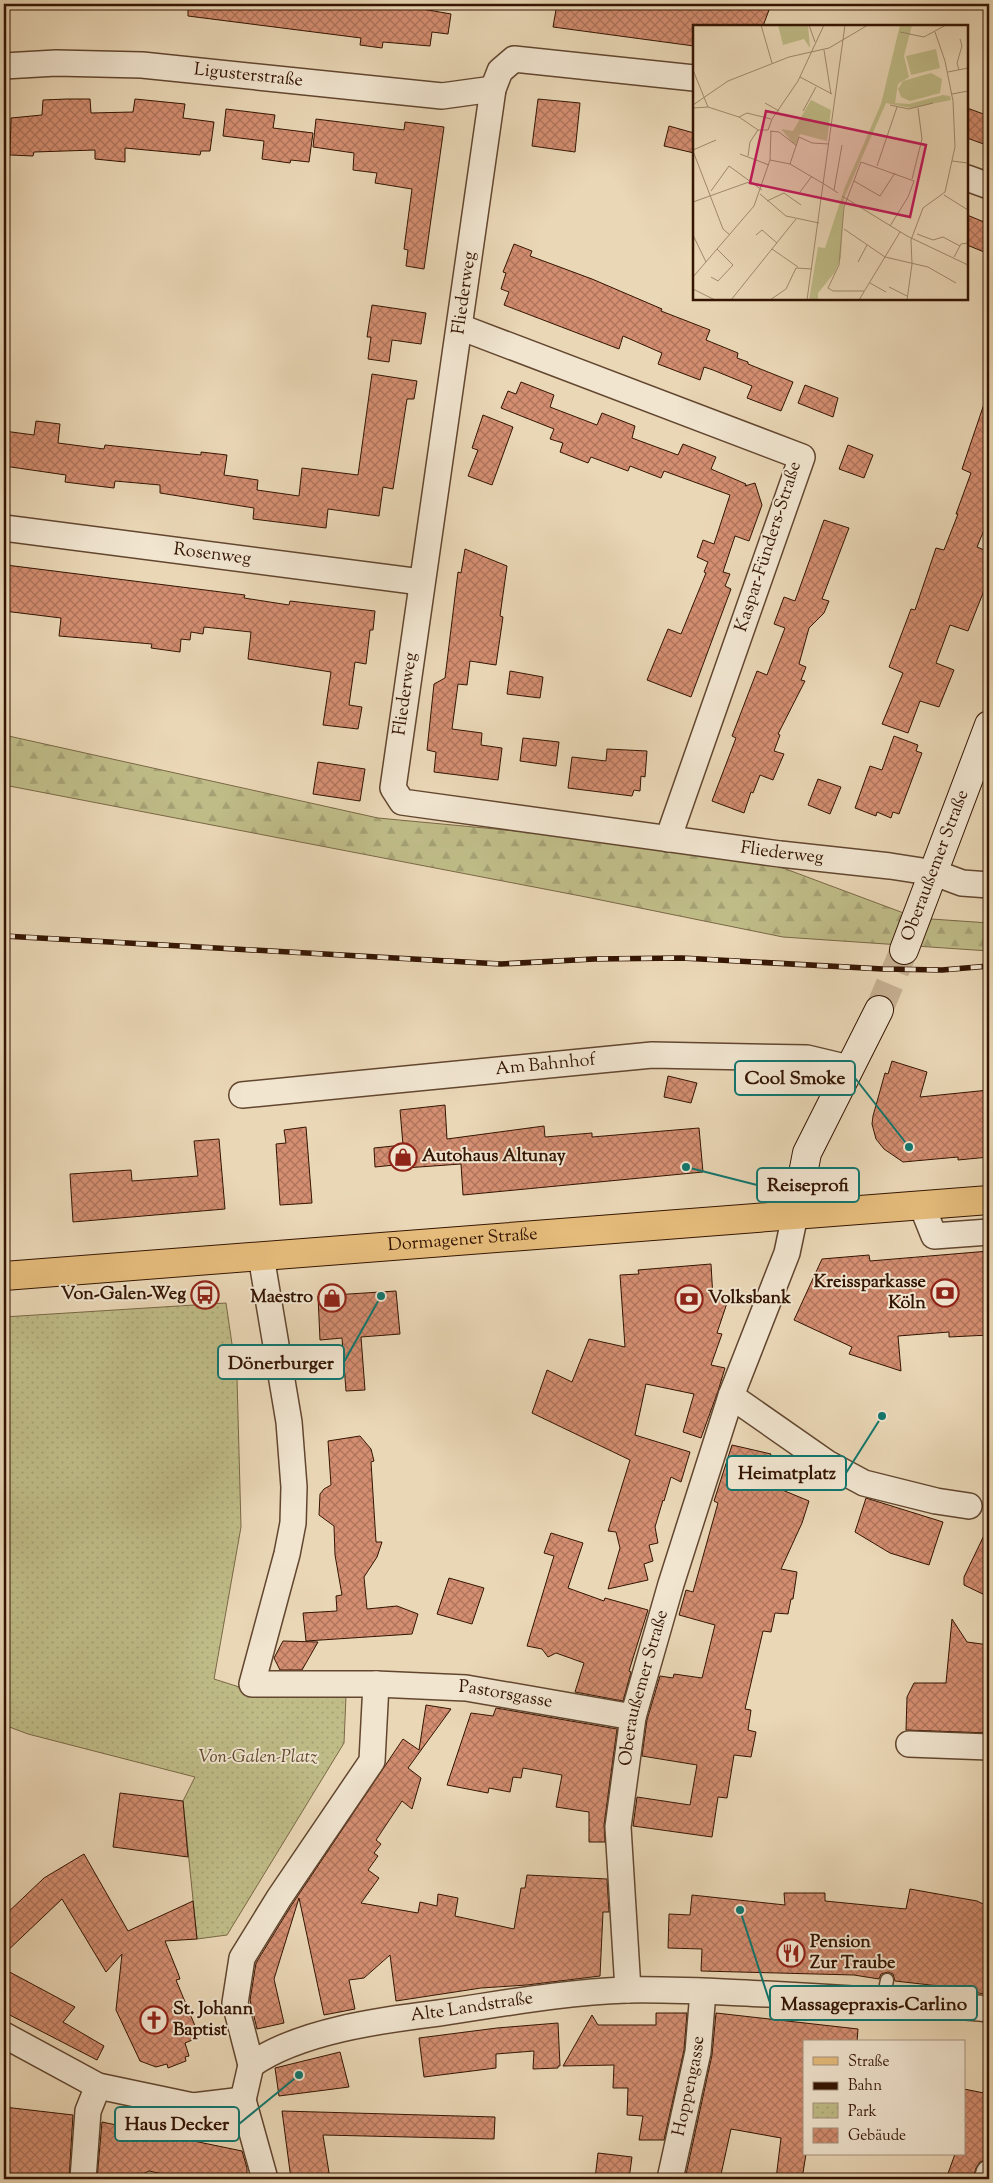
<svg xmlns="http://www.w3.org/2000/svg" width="993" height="2183" viewBox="0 0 993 2183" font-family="'Sorts Mill Goudy',serif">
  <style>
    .forest { fill: url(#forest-firs); stroke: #7a6845 }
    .park { fill: url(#park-dots); stroke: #7a6845 }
    .building { fill: url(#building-cross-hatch); stroke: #341502 }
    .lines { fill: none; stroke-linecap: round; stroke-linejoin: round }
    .secondary-tunnel { stroke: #c6b092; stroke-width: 28; stroke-dasharray: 28 14; stroke-linecap: butt }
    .lane-casing { stroke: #62462f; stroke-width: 15 }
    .street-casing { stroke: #62462f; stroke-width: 28 }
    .secondary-casing { stroke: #341502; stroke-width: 30 }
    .primary-casing { stroke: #341502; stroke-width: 30 }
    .lane { stroke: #f1e5d0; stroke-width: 12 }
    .street { stroke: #f1e5d0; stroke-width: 25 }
    .secondary { stroke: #f1e5d0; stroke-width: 28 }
    .primary { stroke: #e5bc7b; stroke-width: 28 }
    .rail-casing { stroke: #341502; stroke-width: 5.5 }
    .rail { stroke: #f1e5d0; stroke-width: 4; stroke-dasharray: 11; stroke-linecap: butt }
    .labels { text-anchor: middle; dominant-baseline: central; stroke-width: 4; stroke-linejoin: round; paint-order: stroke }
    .street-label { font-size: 18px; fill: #341502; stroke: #f1e5d0 }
    .poi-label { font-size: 18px; font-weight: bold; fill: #341502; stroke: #f1e5d0; text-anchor: start }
    .park-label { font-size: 18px; font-style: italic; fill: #5e472a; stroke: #f1e5d0 }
    .inset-road { fill: none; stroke: #a1896e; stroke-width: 1 }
    .view { fill: #c2185b; fill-opacity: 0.15; stroke: #c2185b; stroke-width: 2.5 }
    .inset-edge { fill: none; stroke: #341502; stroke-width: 2.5 }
    .leader { fill: none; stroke: #0f766e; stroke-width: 2 }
    .callout-dot { fill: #0f766e; stroke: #f1e5d0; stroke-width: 2 }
    .callout { fill: #f1e5d0; stroke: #0f766e; stroke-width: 2 }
    .callout-label { font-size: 19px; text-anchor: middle; font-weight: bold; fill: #341502 }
  </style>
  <defs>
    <pattern id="forest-firs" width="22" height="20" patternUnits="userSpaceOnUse" patternTransform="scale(1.25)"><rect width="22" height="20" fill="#bfbc88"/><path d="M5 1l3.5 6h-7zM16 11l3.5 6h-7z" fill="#a5a174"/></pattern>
    <pattern id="park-dots" width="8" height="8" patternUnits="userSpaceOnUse" patternTransform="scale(1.25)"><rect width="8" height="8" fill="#bfbc88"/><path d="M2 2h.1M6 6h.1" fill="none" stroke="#a5a174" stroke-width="1.8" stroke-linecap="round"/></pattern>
    <pattern id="building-cross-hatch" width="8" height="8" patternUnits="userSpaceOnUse" patternTransform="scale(1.25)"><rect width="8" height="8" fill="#d48e71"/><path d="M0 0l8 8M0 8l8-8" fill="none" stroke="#ad735b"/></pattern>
  </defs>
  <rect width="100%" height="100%" fill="#ead7b6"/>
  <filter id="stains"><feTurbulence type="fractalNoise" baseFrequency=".004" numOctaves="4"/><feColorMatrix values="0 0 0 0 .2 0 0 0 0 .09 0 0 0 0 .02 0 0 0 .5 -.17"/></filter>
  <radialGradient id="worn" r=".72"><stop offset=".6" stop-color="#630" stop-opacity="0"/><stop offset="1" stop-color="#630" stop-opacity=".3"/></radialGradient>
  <path class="forest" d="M4,735L378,818L655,844L775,865L917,918L989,923V951L783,937L586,897L4,785Z"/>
  <path class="park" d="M226,1303L237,1378L241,1527L214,1679L255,1692L346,1696L344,1743L227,1935L197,1939L183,1801L195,1777L28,1734L4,1725V1317Z"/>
  <path class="building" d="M188,4H411V7L451,14L448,34L432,32L430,46L383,42L382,48L360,45L361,38L188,16Z
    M557,4H744L769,10L763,26H694V46L553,27Z
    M67,99H90L91,113L133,112L135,99L185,104L183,118L214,122L210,151H201L200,155L125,148V162L95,159V150L34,152L33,156L10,155L11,118L42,115L43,100Z
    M538,99L580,103L575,152L532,146Z
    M967,108L989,116V146L967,138Z
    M226,109L275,115L273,128L313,133L309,162L291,160L290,163L262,159L264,141L223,136Z
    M316,119L404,130L405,122L444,127L424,269L406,266L408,250L404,249L412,189L375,183L377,173L353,170L354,153L313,147Z
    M669,126L694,133V153L664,146Z
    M967,215L989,224V254L967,245Z
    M514,244L532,251L530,256L592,279L662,309L661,311L710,330L706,340L738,353L737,358L748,362V364L793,382L781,411L747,398L752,386L713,370L704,367L700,380L658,364L662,353L623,336L619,349L504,305L509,292L501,289L506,273L503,272Z
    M372,305L426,313L421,344L392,340L389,362L368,359L371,337H367Z
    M372,374L417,381L414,399H407L393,489L383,487L379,516L328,509L326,528L253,519L254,508L160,493V485L115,481L114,488L89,485L65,482L66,475L4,466V431L34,435L36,421L60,424L58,443L104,449L105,445L201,455V452L227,455L224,475L258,480L257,490L299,496L302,468L358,475Z
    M521,382L554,395L550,407L597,425L602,413L635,426L632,438L678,455L683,444L716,457L711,469L746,484L745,486L755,483L762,505L749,541L735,536L723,572L730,574L725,586L731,589L691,697L647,680L668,629L681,634L706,573L704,572L708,562L697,557L703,540L714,544L730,495L664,471L661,478L630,466L628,471L591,457L588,463L560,452L563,443L550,439L554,429L501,408L508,391L516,394Z
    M805,385L838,398L833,417L798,403Z
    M984,404H989V518L977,547L989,552V578L968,631L950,625L936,663L954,670L939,707L920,701L908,733L882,724L903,673L889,667L911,609L915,610L936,548L944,550L958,514H956L971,473L962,469Z
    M483,415L513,427L492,485L468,476L478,450L472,448Z
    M848,445L873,455L864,478L839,469Z
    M824,520L849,528L822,599L829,601L824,613L809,628L799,664L806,667L801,680L805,681L778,734L780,735L774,751L784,754L778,768L773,780L760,775L753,793L751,792L744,813L712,801L736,738L732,736L757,671L767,675L785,628L774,624L784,597L795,601Z
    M465,549L507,566L500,616L503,617L496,665L470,661L467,685L458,684L452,729L482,733L481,745L502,748L498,780L434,772L436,752L427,750L434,684L445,678L458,572L461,573Z
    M6,565L245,595L244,598L289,605L290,601L375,611L373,630H370L366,664L355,662L349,705L362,707L358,729L323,725L331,672L248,659L251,632L204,627L203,634L191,632L190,640L181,639L180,652L151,648L152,644L59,636L61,618L4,611V572Z
    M510,671L543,677L540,698L507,694Z
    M894,736L918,745L916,751L922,753L899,814L893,812L891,818L877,812L876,816L855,808L870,766L882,770Z
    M523,738L559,742L556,766L520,761Z
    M607,749L647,751L645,777L641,776L640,791L634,790L632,796L568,788L572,757L606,761Z
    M318,762L365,769L360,801L313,794Z
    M818,779L841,787L830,814L808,805Z
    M892,1061L927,1072L920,1097L989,1090V1157L958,1160V1157L903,1162L884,1149L876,1139L872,1124L873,1116L885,1073L888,1074Z
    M668,1076L697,1083L691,1103L664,1097Z
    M445,1105L447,1139L544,1126L545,1137L592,1133V1137L699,1128L703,1172L463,1195L461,1164L405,1168L404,1164L375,1167L374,1148L403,1145L400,1110Z
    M306,1127L312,1203L280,1205L276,1144L286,1143L284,1130Z
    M219,1139L225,1209L73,1222L70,1174L131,1170L132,1181L198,1176L194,1141Z
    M989,1251V1335L949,1337V1332L898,1336L901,1371L849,1354L852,1347L794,1320L822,1259L869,1255L870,1261Z
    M711,1264L713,1298L727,1303L717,1333L722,1334L711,1365L725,1368L718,1391L701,1438L683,1432L694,1394L646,1384L635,1435L690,1452L681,1482L671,1477L664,1501L663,1500L655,1527L658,1543L649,1545L653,1561L644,1564L648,1580L608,1589L620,1548L616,1532L608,1531L630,1460L532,1413L547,1370L572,1382L589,1339L625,1347L620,1275L639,1274L638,1270Z
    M396,1291L400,1334L361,1337L365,1390L346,1391L342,1338L320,1340L318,1296Z
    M360,1436L371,1449L374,1461L371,1462L376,1542H382L377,1557L364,1577L367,1609L397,1606L418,1614L412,1634L306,1641L303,1613L337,1611L336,1596L342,1595L335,1555L334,1526L319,1515L320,1494L324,1489L331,1485L328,1441Z
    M732,1445L771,1454L763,1482L809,1501L802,1523L781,1569L797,1572L793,1599H791L788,1614L775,1613L771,1632L763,1631L745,1709L751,1710L748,1730L756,1732L751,1757L734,1755L727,1798L718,1797L712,1837L633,1826L637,1797L690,1805L697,1765L642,1756L647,1720L660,1676L673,1678L674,1674L702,1678L715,1625L679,1615L686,1590L693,1592L718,1503L714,1501Z
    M866,1498L943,1522L929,1565L890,1553L855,1532Z
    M989,1525V1597L964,1585V1577Z
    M551,1533L583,1543L568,1588L604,1601L605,1598L648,1610L629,1671L631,1672L623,1701L575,1692L584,1663L556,1653L548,1657L542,1649L527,1646L554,1556L544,1553Z
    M449,1578L484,1588L472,1624L437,1614Z
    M952,1619L967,1642L989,1645V1733L906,1730L907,1697L914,1683H946Z
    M283,1641L318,1642L302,1670H280L274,1658Z
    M426,1705L451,1709L408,1768L421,1778L412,1809L402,1801L376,1840L381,1844L374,1853L378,1856L368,1870L379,1878L361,1903L418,1913L420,1902L437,1906L438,1894L458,1898L455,1916L514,1929L521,1888H525L527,1875L607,1879L609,1912H603L600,1976L527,1985L481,1988L396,2001L390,1955L364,1978L349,1980L355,2009L324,2015L299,1898L274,1979L284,2023L257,2029L250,2000L256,1963L291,1906L403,1739L419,1750Z
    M496,1708L617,1729L604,1825L605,1842H589V1812L556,1807L562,1775L523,1768L521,1778L513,1777L510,1792L489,1788L488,1793L447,1785L471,1713L493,1716Z
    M120,1793L183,1801L188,1857L113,1847Z
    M84,1854L128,1931L193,1901L197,1939L165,1941L178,1973L180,1979L176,1980L198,2033L196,2035L197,2038L185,2043L189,2056L185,2057L186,2061L168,2068L167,2064L156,2067L140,2061L116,2010L122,1954L106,1972L62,1899L4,1954V1916L44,1878Z
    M910,1889L977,1901L989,1907V1995L948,1987L895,1981L893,1974L888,1972L881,1974L879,1979L854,1975L701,1971L702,1949L668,1948L669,1914L690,1915L692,1895L785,1905L784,1893H825V1901L906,1909Z
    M4,1969L75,2007L63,2022L104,2046L97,2060L4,2012Z
    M656,2013H687L684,2050L664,2140H639L643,2116L627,2115L628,2088H613L614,2065L563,2066L592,2015L598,2025H656Z
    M716,2013L858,2029L857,2042H804V2154H806L802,2179H776L781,2138L731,2129L720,2179H685L712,2055Z
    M558,2023L560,2066H558V2068L533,2069L534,2051L496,2054V2068L424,2077L419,2038L497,2028Z
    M340,2052L349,2087L279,2096L275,2068Z
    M964,2089L989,2094L984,2120L989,2121V2155L988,2159L980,2162L976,2168L973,2179H946L955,2154H964Z
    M4,2107L73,2115L69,2179H4Z
    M282,2111L495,2117L494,2139L323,2135L330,2179H291Z
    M102,2122L242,2151L247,2168V2179H202L187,2176L186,2179L149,2171L132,2179H97Z
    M598,2153L632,2157L629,2179H595Z"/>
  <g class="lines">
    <path class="secondary-tunnel" d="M879,1010L904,950"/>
    <g class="lane-casing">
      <path id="lane" d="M883,2000L887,1980"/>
    </g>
    <g class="street-casing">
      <g id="street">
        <path id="s1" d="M4,66L56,63L142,65L442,96L493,89"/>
        <path id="s2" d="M694,78L514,59L500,71L493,89L393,788L402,802L780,854L890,866L935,873L962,883L989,885"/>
        <path d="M967,178L989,186"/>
        <path d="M460,327L802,457L668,839"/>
        <path id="s3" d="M4,528L421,582"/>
        <path id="s4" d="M242,1095L652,1055L807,1058L849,1068"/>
        <path d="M922,1206L934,1236L989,1232"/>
        <path id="s5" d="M261,1256L289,1422L294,1487L293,1523L287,1554L252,1684H376L466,1688L633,1717"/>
        <path d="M731,1396L827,1463L864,1483L936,1501L969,1506"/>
        <path d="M909,1744L989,1747"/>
        <path id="s6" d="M628,1990L618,1827L633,1717L671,1584L731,1396L787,1253L795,1215"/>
        <path d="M4,2035L98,2086L193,2106L243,2100"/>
        <path d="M251,2065L235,2003L242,1958L279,1898L372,1761L376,1684"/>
        <path id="s7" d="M243,2100L251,2065C299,2031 382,2020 439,2013C501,2004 564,1992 627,1990C673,1989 720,1992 767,1994C841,1998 915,2002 989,2009"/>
        <path d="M243,2100L265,2179"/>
        <path d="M83,2179L88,2111L98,2086"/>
        <path id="s8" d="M670,2179L698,2052L703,1992"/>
        <path d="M987,2179L989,2173"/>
      </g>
    </g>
    <g class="secondary-casing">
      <g id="secondary">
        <path id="s9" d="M904,950L989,725"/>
        <path d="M795,1215L807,1153L879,1010"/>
      </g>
    </g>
    <g class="primary-casing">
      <g id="primary">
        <path id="s10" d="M4,1276L989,1200"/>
      </g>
    </g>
    <use href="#lane" class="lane"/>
    <use href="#street" class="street"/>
    <use href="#secondary" class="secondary"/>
    <use href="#primary" class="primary"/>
    <g class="rail-casing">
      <path id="rail" d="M4,936L501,964L594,959L682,958L883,969L942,970L989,966"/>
    </g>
    <use href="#rail" class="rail"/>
  </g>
  <defs>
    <g id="shop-ring" transform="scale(1.4375)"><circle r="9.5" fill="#f1e5d0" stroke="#8f2418" stroke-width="1.5"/><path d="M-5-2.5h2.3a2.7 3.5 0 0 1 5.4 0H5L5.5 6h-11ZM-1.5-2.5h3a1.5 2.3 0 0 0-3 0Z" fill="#8f2418"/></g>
    <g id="bank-ring" transform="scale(1.4375)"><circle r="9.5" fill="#f1e5d0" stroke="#8f2418" stroke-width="1.5"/><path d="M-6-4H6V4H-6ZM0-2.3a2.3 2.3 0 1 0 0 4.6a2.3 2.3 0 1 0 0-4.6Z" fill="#8f2418"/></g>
    <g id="bus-ring" transform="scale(1.4375)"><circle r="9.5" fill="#f1e5d0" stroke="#8f2418" stroke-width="1.5"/><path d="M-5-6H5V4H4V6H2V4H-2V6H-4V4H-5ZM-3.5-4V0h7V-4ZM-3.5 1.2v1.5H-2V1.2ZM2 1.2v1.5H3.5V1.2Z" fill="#8f2418"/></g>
    <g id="restaurant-ring" transform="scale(1.4375)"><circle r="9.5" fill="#f1e5d0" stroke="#8f2418" stroke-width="1.5"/><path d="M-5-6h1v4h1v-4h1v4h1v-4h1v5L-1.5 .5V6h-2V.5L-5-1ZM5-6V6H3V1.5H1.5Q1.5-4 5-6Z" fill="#8f2418"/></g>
    <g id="church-ring" transform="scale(1.4375)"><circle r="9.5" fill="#f1e5d0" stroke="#8f2418" stroke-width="1.5"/><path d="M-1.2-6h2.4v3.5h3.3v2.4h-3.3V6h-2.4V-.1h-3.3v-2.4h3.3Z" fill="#8f2418"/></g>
  </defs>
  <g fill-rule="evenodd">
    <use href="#shop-ring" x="403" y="1157"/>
    <use href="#bank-ring" x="945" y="1293"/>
    <use href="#bus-ring" x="205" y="1295"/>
    <use href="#shop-ring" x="332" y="1298"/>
    <use href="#bank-ring" x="689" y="1299"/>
    <use href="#restaurant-ring" x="791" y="1953"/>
    <use href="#church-ring" x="154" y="2020"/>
  </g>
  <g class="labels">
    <g class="street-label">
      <text stroke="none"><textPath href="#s1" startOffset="245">Ligusterstraße</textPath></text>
      <text transform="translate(465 293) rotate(-82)">Fliederweg</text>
      <text transform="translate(769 547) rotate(-72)">Kaspar-Fünders-Straße</text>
      <text stroke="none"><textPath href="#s3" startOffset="210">Rosenweg</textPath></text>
      <text transform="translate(406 694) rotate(-82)">Fliederweg</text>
      <text stroke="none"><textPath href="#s2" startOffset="1325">Fliederweg</textPath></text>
      <text stroke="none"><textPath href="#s9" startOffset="90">Oberaußemer Straße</textPath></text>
      <text stroke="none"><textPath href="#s4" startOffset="305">Am Bahnhof</textPath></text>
      <text stroke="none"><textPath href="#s10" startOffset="460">Dormagener Straße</textPath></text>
      <text stroke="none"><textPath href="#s6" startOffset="305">Oberaußemer Straße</textPath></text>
      <text stroke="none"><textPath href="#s5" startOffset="690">Pastorsgasse</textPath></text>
      <text stroke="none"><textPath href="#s7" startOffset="266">Alte Landstraße</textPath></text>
      <text stroke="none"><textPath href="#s8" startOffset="95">Hoppengasse</textPath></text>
    </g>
    <g class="poi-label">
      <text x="422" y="1157">Autohaus Altunay</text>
      <text x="926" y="1283" text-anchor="end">Kreissparkasse<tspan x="926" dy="21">Köln</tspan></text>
      <text x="186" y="1295" text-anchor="end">Von-Galen-Weg</text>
      <text x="313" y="1298" text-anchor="end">Maestro</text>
      <text x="708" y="1299">Volksbank</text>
      <text x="810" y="1943">Pension<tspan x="810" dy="21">Zur Traube</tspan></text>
      <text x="173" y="2010">St. Johann<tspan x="173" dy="21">Baptist</tspan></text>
    </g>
    <g class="park-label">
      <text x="258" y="1758">Von-Galen-Platz</text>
    </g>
  </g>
  <g transform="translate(693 25)">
    <rect width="275" height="275" fill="#ead7b6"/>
    <path d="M207,0H219L211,31L216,52L205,59L202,78L216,79L250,70L257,71L258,75L218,83L193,78L151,173L148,233L142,247L125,268V275H116L125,222L132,223L152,162L188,79Z" fill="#bfbc88"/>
    <path d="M85,0H115L117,23L111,14L90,20Z" fill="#bfbc88"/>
    <path d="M118,75L138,85L134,116L107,109L103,119L100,118L88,104L100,106Z" fill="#bfbc88"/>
    <path d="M243,24L247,43L218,50L213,31ZM238,48L249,54L247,68L217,76L208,72L205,64L210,56Z" fill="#bfbc88"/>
    <path class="inset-road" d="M68,0L79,38M116,0L122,17M207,7L231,12L253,0M131,25L138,69M0,45L15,82M266,45L264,38L269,21L267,14M255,47L275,43M107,52L139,69M259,69L275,66M72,78L86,86M0,80L35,56L96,32L136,23L175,0M197,80L216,84L240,78M0,83L15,82L46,92L65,105H75M110,86L123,62M46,92L54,88L78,94M75,105L79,94L105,56L131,0M77,106L86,107L104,121M0,125L23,115M0,126L30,204L37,210M47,129L76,140M55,131L57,117L65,105M77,135L97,139L131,159M259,136L275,138M97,139L106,112L119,118L136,119M184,141L204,82M219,154L229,114L225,83M161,156L187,171L202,148M131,159L145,168M141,165L149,120M18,166L36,141L69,165M107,167L119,151M67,169L93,191L126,198M251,170L275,185M149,171L214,211L275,240M74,176L91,168L108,180M0,177L56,157M151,204L192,232L235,242L263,258M224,209L240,215L250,212L267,221M0,210L13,237M63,210L69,205L84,218M79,224L105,242M261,232L268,219L275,218M165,237L174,220M0,252L61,181L77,135L78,106M18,252L25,256L40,240L24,224M177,258L193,267M196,262L214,271M0,264L22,275M171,266H140L135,263L146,240L151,182L168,137L221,156L215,172L197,201M38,275L103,194M77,275L93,264L103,243L119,244M114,275L152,0M166,275L207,207M214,275L219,239L218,215L230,183L252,167L262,122L260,76L252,36L242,7"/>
    <path class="view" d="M73,86L233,120L217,192L57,158Z"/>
    <rect width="275" height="275" class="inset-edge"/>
  </g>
  <path class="leader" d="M909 1147L855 1078M686 1167L757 1185M381 1296L344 1362M882 1416L846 1473M740 1910L770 2003M299 2075L239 2124"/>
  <g class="callout-dot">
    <circle cx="909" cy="1147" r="5"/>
    <circle cx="686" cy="1167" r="5"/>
    <circle cx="381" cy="1296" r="5"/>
    <circle cx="882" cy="1416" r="5"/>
    <circle cx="740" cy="1910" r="5"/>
    <circle cx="299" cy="2075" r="5"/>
  </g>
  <g class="callout">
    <rect x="735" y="1061" width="120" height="34" rx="5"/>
    <rect x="757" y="1168" width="102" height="34" rx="5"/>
    <rect x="218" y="1345" width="126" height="34" rx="5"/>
    <rect x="727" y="1456" width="119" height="34" rx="5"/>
    <rect x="770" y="1986" width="207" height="34" rx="5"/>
    <rect x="115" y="2107" width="124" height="34" rx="5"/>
  </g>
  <g class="callout-label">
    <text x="795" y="1084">Cool Smoke</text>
    <text x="808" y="1191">Reiseprofi</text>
    <text x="281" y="1369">Dönerburger</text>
    <text x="787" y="1479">Heimatplatz</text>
    <text x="874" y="2010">Massagepraxis-Carlino</text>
    <text x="177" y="2130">Haus Decker</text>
  </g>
  <rect width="993" height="2183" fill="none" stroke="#ead7b6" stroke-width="20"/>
  <rect x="5" y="5" width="983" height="2173" fill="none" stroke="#341502" stroke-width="2.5"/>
  <rect x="10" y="10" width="973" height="2163" fill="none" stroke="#341502"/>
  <rect x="803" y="2040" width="162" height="115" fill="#f1e5d0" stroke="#a5927e"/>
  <rect x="813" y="2057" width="25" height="8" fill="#e5bc7b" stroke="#a5927e"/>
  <text x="848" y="2066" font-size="15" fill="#341502">Straße</text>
  <rect x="813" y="2082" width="25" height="8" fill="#341502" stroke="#a5927e"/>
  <text x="848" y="2090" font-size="15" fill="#341502">Bahn</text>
  <rect x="813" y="2103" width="25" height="15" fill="url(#park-dots)" stroke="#a5927e"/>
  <text x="848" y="2116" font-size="15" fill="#341502">Park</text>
  <rect x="813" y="2128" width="25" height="15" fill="url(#building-cross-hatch)" stroke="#a5927e"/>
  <text x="848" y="2140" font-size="15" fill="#341502">Gebäude</text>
  <rect width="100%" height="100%" filter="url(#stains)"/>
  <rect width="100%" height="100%" fill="url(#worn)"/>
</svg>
